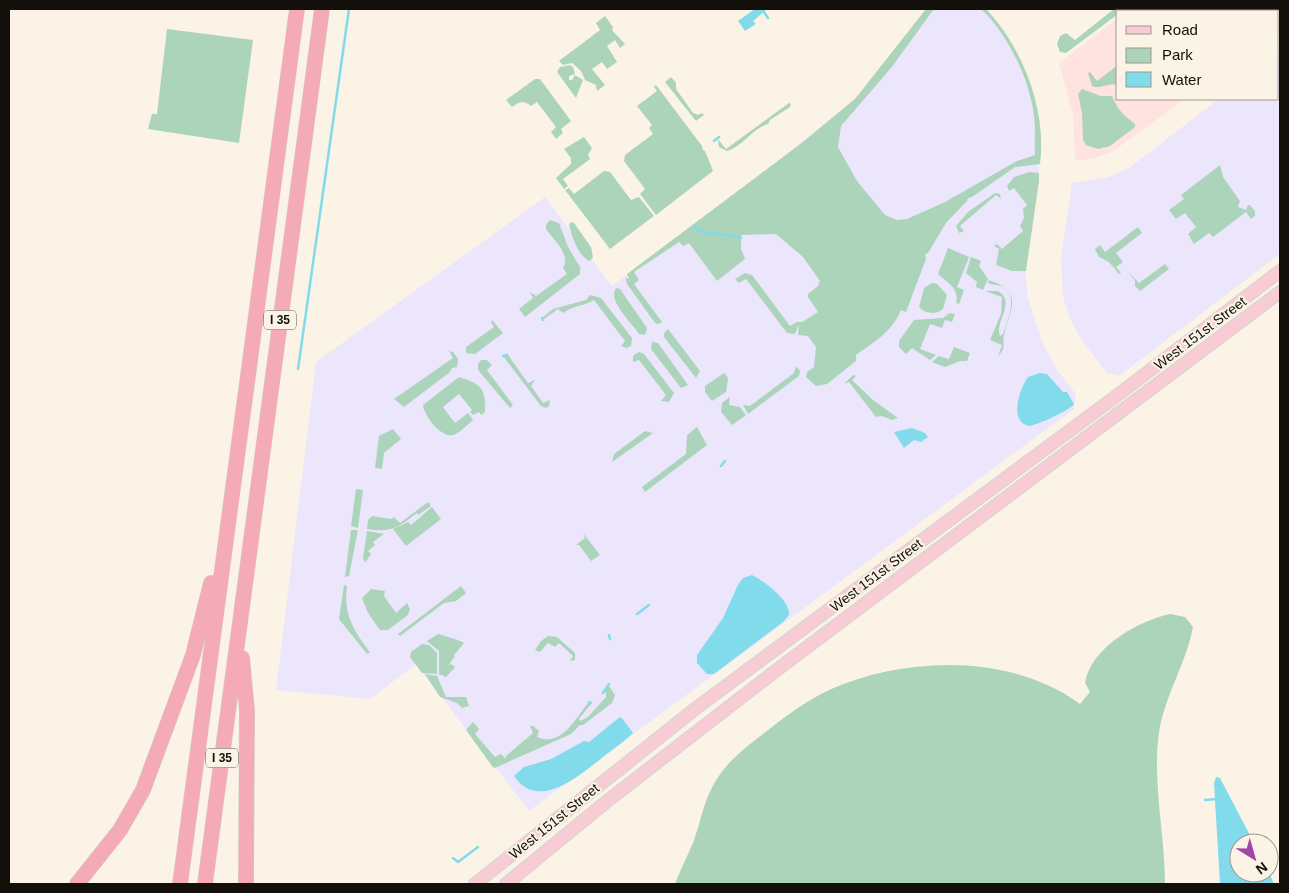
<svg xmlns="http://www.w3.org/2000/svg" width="1289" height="893" viewBox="0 0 1289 893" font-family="Arial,sans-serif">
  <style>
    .education { fill: #fee3e1 }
    .medical { fill: #ece6fc }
    .green { fill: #abd4bb }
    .water { fill: #82dbeb }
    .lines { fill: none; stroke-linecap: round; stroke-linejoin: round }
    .stream { stroke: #82dbeb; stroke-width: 2.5 }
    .major-casing { stroke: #d5d4d3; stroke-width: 14 }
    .highway-casing { stroke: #d5d4d3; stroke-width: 16 }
    .major { stroke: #f8ccd4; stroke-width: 12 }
    .highway { stroke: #f4aab7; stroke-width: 15 }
    .labels { text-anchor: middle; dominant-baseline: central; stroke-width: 4; stroke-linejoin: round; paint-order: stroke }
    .shield { fill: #fbf3e6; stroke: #59544d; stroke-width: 1 }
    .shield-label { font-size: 12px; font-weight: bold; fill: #13100c }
    .street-label { font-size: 14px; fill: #13100c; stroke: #fbf3e6 }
  </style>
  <rect width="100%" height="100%" fill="#fbf3e6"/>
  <path class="education" d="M1129,9H1280V27L1278,29V11H1126Z
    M1118,18V99H1185L1112,152L1091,159L1077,160L1075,157L1073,115L1059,63Z"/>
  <path class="medical" d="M927,9H985L1017,55L1034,101L1040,158L1025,269L1028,297L1042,342L1057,370L1076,394L1074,409L529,811L416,664L370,699L276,690L316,362L545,197L612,286L766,171L857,97Z
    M1280,53V254L1119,376L1107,373L1082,341L1070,319L1063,297L1061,257L1072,183L1109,177L1129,168L1219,99H1278V55Z"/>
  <path class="green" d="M926,9H934L891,68L841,126L838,147L857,181L885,215L897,220L907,219L945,202L1017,161L1035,155C1034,142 1036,129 1034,116C1030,80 1008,34 981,9H986C1023,48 1047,110 1040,164L1015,167L972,197L968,198L967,201L946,223L928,253L925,254L926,259L906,312L901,310C892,332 874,342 856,355V361L827,384L816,386L806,377L807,372L814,367L816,347L808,336L798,335L799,324L795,334L787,333L746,279L739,283L735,279L745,273L752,275L790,326L797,322H802L818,312L808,297V294L818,286L820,281L803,257L776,234L741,235V249L745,259L717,281L689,243L683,246L679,242L634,272L639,280L634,284L662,322L658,324L655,323L627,284L625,276L627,279L629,278L627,274L803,142L855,99Z
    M1114,9H1125L1118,11V14L1066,53L1060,52L1057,44L1060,36L1066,33L1075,40Z
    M605,16L613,27L612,30L625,44L620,48L615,40L607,46L617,62L607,69L602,62L592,69L605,85L597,91L596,85L585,80L581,71L572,63L563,65L559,61L600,30L596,23Z
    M167,29L253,40L239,143L148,129L152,114H157Z
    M570,65L573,67L575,74L569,76V80H572L575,75L583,80L576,98L557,72L560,67Z
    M1118,65V85C1108,82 1100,90 1092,86L1088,73L1090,72L1097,81Z
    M671,77L676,83V89L693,113L698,115L702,113L704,115L696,121L665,82Z
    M535,79H540L571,121L561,129L563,133L556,139L551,132L556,127L537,102L531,106C523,100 519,102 512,107L506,100Z
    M656,85L702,146L703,150L705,151L713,171L656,215L640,194L645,189L624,161L625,155L653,134L649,128L652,125L637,106L657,91L654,87Z
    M1082,89L1101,96H1112C1118,110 1123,115 1135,124V127L1110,146L1098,149L1086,145L1083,140L1082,113L1078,94Z
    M789,103L791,104L790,107L770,120L768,124C753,128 743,146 727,151L719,147L718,139L726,149Z
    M584,137L592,148L588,155L590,159L563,179L568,186L564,189L556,178L571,164V158L564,149Z
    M1220,165L1223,177L1240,201L1238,207L1246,210L1248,205H1250L1255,211V216L1251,219L1246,212L1213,237L1209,233L1194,244L1188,234L1196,227L1185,213L1176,219L1169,210L1184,199L1181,195Z
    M604,171L610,172L631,200L639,197L654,216L610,249L565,190L569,188L574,194Z
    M1029,172L1039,173V181L1026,271H1012L996,265L999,249L994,246L997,244L1002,249L1023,231L1020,226L1024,218L1023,209L1027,205L1014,188L1009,191L1007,186L1014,177Z
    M995,193L1000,194L1001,199L996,195L960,226L964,231L959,233L956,226L968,212Z
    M550,220L559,223L568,247L580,267V274L525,317L519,309L533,298L530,292L536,296L567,274L563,268C571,255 554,240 546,229V225Z
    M571,222L574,223L591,247L593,257L590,261C578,257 572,236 569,225Z
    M1138,227L1142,233L1116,253L1123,262L1116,267L1121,273L1119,274L1109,262L1099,257L1095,249L1100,245L1105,252Z
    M948,248L969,257L957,287L964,290L959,304L956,303C960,289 947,282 938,274Z
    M971,257L981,261L979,266L988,279L983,290L976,287L977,282L966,273Z
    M1165,264L1169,269L1140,291L1135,286V281L1127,271L1139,283Z
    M989,280C1025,293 1010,308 1004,335C1002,344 1007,348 998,356L1002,345L990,340L1001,314L1002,297L985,291H998C1017,303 994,321 1000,336L1003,334C1007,323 1016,300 1008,291C1003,284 995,286 988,283Z
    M932,283L937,284L947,295L943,309C936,315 925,314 919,307L924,288Z
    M616,288L620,289L647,328L645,335L639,334C632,323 607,301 616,288Z
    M590,295L601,298L632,338L631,346L626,348L621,346L625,341L594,300C585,306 574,305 563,313L558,309L544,319L543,317L553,309L586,300Z
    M950,313L955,314L952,322L945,320L942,328L930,324L920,349L936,355L930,360L912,348L906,354L899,347V341L914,320L943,318Z
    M492,320L503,333L475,354L466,353V347L494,327L491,322Z
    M668,329L700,371L696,378L664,337V333Z
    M652,342L658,343L688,385L681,388L651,349Z
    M954,347L970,353L967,361H960L945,367L932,362L939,356L949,359Z
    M449,351L453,352L458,359L457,367L452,368L450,372L404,407L394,399L453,358Z
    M639,352L644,354L674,393L669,402L661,401L666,395L639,360L633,362V356Z
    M508,355L528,383L535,380L531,386L543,403L550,400L549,406L546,408L541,406L503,356Z
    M481,360H487L492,365L487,370L513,405L510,408L478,370V364Z
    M796,366L800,371L799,376L748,414L743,405L750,406L794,373Z
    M724,373L728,378L726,392L712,401L705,392V386Z
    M853,375L856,376L852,380L873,400L898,418L892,420L882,416L876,417L849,382L844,384Z
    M459,377C481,384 486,388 485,412L481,415L479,412L473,415L470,412L472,410L459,394L443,407L455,423L468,413L473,420C468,424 460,433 453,435C441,438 424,416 423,405Z
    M730,397L729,405L740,407L746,415L732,425L721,412L722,403Z
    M697,427L707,445L645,492L642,487L686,454L687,435Z
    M393,429L401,439L384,453L382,469L375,468L379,436Z
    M645,431L653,433L612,462L614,454Z
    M356,489L363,490L358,528L351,526Z
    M428,502L431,506L418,515L417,513C398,528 390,533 367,529L368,520L372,516L391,519L394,517L400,523Z
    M432,507L441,519L406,546L393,529L408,522L411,525Z
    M351,530H358L349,576L345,577Z
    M367,531L384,534L373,542L375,545L368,551L371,554L365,563L363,558Z
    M583,533L600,555L591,561L579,545H576L585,538Z
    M344,585L347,586C343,614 354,631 370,652L367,654L339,619Z
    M461,586L466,593L456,601L444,603L400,636L398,634Z
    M371,589L385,591L384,596L396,613L407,603L410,609L408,615L388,630H380L368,613L362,598Z
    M1170,614L1185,617L1193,627C1186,664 1165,695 1159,732C1152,782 1165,834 1165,884H675C680,870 687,857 693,843C703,816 703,798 721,773C735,754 754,741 772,727C790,713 808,700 829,690C905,656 1011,653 1080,704L1090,692L1085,683C1091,647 1138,621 1170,614Z
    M438,634C442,635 462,641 464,643L455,654H453L455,656L448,666L451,664L455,667L446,677L439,674V651L427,641Z
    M548,636L557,637L575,653V660L570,661L573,656L559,643L555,647L548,643L540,652L535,650L541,641Z
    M422,644L429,645L437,653V674L422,673L410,657L411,652Z
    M425,674L437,676L446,697H466L469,706L462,708L457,703L440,697Z
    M609,686L615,695L612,703L583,725H580L571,734L497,767L494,768L492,766L466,730L473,722L479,729L475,734L495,757L501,754L506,759V756L533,733L530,726H533L539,731L537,737C562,748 576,717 589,702L591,704L579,719L580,721L588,717L606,697V688Z"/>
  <path class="water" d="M755,9H765V11L753,21L756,24L745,31L738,21Z
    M1040,373L1047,374L1063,392H1067L1074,404C1069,411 1037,425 1029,426C1008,421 1020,388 1028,377Z
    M912,428L925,433L928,437L921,442L914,440L904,448L894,432Z
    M752,575C764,581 791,601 789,615L783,622L714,674H707L697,663V655L723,618L738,585L743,578Z
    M620,717L622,718L633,733C624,742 612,750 603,757C579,776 538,812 514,776L524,767L551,759L584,741L589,742Z
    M1216,777L1220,778L1254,843H1239V873L1269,872L1274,884H1220L1214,783Z"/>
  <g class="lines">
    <path class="stream" d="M764,12L768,18
      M714,141L719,137
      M695,227C708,238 726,231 741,238
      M542,318L543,320
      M503,356L507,355
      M298,369L349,9
      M721,466L725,461
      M637,614L649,605
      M609,635L610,639
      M603,693L609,684
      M589,702L591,703
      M1205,800L1218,799
      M453,858L458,862L478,847"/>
    <g class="major-casing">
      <path id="major" d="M475,884L695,709L1115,397L1280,271
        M506,884L606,802L774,672L1280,292"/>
    </g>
    <g class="highway-casing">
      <path id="highway" d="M242,658L247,710L246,884
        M77,884L120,830L143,790L193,655L211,583
        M180,884L297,9
        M205,884L322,9"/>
    </g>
    <use href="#major" class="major"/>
    <use href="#highway" class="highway"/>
  </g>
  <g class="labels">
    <g class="shield">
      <rect x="264" y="310.5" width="32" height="19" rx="4"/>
      <rect x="206" y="748.5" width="32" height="19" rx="4"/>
    </g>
    <g class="shield-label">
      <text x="280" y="320">I 35</text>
      <text x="222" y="758">I 35</text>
    </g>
    <g class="street-label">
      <text transform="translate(1200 333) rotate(-37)">West 151st Street</text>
      <text transform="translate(876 575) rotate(-37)">West 151st Street</text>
      <text transform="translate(554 821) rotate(-39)">West 151st Street</text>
    </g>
  </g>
  <rect width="1289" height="893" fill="none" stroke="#13100c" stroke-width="20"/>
  <rect x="1116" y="10" width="162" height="90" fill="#fbf3e6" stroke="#9e988f"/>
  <rect x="1126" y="26" width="25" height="8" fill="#f8ccd4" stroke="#9e988f"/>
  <text x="1162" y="35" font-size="15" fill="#13100c">Road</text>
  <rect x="1126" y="48" width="25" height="15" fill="#abd4bb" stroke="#9e988f"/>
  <text x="1162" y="60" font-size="15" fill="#13100c">Park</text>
  <rect x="1126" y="72" width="25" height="15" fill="#82dbeb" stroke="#9e988f"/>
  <text x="1162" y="85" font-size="15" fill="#13100c">Water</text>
  <g transform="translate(1254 858) rotate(143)"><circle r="24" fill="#fbf3e6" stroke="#9e988f"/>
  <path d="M0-4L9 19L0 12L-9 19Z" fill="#a343ab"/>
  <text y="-8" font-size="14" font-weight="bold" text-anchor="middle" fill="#13100c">N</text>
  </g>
</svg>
